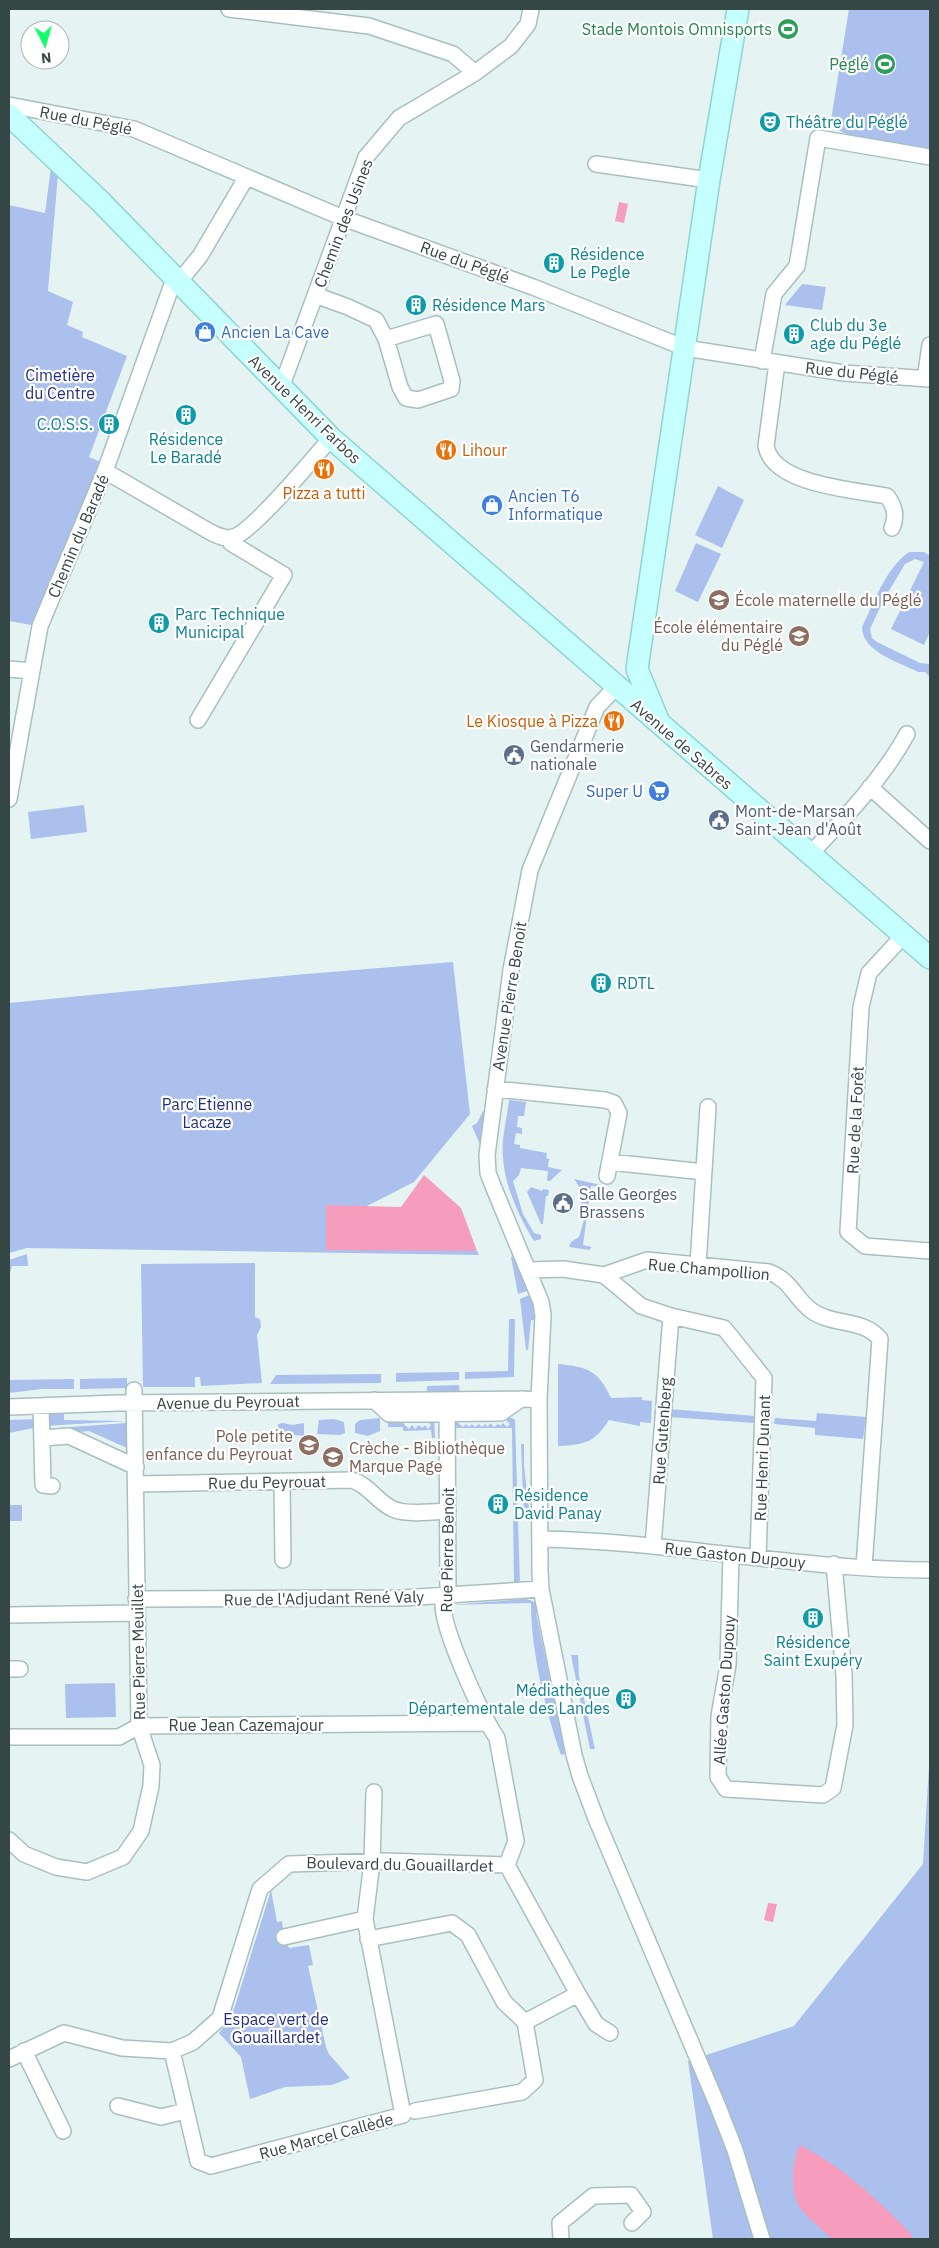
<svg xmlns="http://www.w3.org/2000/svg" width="939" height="2248" viewBox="0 0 939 2248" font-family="'IBM Plex Sans',sans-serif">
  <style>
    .green { fill: #abc0ec }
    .water { fill: #f69cbd }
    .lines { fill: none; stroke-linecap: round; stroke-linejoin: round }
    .street-casing { stroke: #a7c0be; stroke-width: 18 }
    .secondary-casing { stroke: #8fd4d2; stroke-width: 24 }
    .street { stroke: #fff; stroke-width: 15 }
    .secondary { stroke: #c5fffe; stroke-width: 21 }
    .labels { text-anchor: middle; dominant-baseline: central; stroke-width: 4.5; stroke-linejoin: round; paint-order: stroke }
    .leisure-label { font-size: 16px; fill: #27864d; stroke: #fff; text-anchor: end }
    .street-label { font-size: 16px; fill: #344744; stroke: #fff }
    .culture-label { font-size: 16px; fill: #0d838f; stroke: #fff; text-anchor: start }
    .shop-label { font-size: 16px; fill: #366cbe; stroke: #fff; text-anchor: start }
    .park-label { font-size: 16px; fill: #23307e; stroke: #fff }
    .food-label { font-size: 16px; fill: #c56008; stroke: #fff; text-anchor: start }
    .education-label { font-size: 16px; fill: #785e54; stroke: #fff; text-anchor: start }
    .service-label { font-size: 16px; fill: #4e5e75; stroke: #fff; text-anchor: start }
  </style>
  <rect width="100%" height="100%" fill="#e5f4f3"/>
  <path class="green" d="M849,9H930V149L848,135L833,127L831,120Z
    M51,167L58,174L48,291L73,302L67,325L83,332L82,337L127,356L89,457L101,462L31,625L9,621V205L45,213Z
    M802,284L826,287L822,310L785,305Z
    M718,486L744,500L722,548L695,535Z
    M696,543L721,554L698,602L675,591Z
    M909,552H924L930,556V564H927L930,565V632L924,645L891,629L924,562L915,559L905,564L883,601L870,629L872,638L877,642L920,663L929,664L930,662V677L925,672H918C899,662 862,652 862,627C875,601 885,569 909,552Z
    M84,805L87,832L31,839L28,812Z
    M453,962L470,1114L414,1182L363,1208L477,1251L479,1255L27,1248L9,1253V1003L294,975Z
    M509,1100L526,1102L524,1116H518L517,1127L522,1128V1134L516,1133L514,1144L520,1145V1148L547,1153L546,1158L549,1159L548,1167L562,1170L550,1181H547L548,1171L521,1168L519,1175L513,1181L523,1214L534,1233L541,1235V1239L534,1241C519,1217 505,1187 503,1158C501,1139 507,1119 509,1100Z
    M483,1111L487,1112L482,1149L472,1126L477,1123Z
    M574,1179L601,1185V1187L591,1186L583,1245L592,1247L589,1250L569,1247L571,1242L579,1237L584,1220L579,1212L583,1192Z
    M531,1187L542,1191L543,1189L549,1190L548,1196H546L543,1224H541L527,1192Z
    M27,1254L28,1266H12L9,1276V1260Z
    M516,1255L530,1290L518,1294L511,1257Z
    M255,1263V1317L260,1319L261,1327L257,1335L262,1383L201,1386L200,1377H195V1387H143L141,1264Z
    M532,1294L539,1321L531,1320L528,1350H526L520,1299Z
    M509,1319H515L514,1377L465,1379V1372L508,1371Z
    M558,1364C588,1367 598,1370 611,1398L642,1397V1400L652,1401L651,1423L640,1422V1426L609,1420C595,1442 585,1445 558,1446Z
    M459,1372V1380L396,1382V1373Z
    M381,1374V1383L270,1384L276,1375Z
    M127,1378V1388L80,1389V1379Z
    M74,1379V1389H42L9,1393V1380Z
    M459,1385L460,1394L427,1395V1386Z
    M670,1409L755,1416V1423L669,1417Z
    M44,1411H64V1420L126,1421L44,1426Z
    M817,1413L866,1417L863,1439L815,1435V1428L774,1424L775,1418L816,1421Z
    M388,1417L400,1420L409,1429L412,1425L415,1429L419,1425L422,1428L425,1425L428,1429L431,1425L425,1419L434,1417L435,1438H432L431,1430L403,1431V1427H388Z
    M380,1418V1431L368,1436L355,1433V1424L360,1420Z
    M504,1418H512L515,1420L520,1585H514L512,1428H453V1419L463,1427L466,1424L469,1427L472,1424L475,1427L479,1424L482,1427L485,1424L488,1427L490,1423L494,1427L498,1424L501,1426L503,1423L507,1427L510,1424Z
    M37,1419L38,1427L9,1433V1420Z
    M334,1419L344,1422L345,1433L340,1435L317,1434L319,1420Z
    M126,1423L127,1448L89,1431L44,1435V1429Z
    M283,1423L292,1425L304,1423V1436L285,1434L279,1437L278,1424Z
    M521,1444H524V1466L530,1518H524Z
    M9,1505H22V1521H9Z
    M526,1599C534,1601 538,1603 539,1611L536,1613L562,1736H564L571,1752L561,1755C545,1709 531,1651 531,1603L450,1605Z
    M571,1655H578L579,1676L595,1749H590Z
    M115,1683L116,1717L66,1718L65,1684Z
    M930,1687V2239H713L688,2061L794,2026L923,1864L929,1766Z
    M271,1890L277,1922L282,1921L284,1937L289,1948L309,1945L313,1965L308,1966L326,2047L329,2054L350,2078L332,2085L285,2087L250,2099L241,2057L219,2033L227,2023L235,2006Z"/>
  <path class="water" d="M619,202L628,204L624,223L615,221Z
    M424,1175L461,1208L477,1251L326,1250V1205L401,1207Z
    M768,1903L777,1904L773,1922L764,1920Z
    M800,2145C844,2168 878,2200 912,2235L911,2239H833C824,2231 805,2216 799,2206C790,2190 792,2160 800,2145Z"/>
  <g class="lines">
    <g class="street-casing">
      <path id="street" d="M229,9L369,26L453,54L475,73
        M9,105L134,129L343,218L533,287L685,348L844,373L930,379
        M596,164L709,180
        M178,283L200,256L246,178
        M315,295L348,307L376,320L386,339L400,387L406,398L418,400L451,389L452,381L436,324L386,339
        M762,361L774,294L797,266L818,138L930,157
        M777,363L766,446C773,485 855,490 887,496C895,507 897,516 892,528
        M925,379L930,345
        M281,388L366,157L399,118L475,73L511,46L528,24L531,9
        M105,471L212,533C219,536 226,540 234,537C255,529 313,459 331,438
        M9,669L32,671
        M616,687L597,707L530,870L511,970L487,1155L488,1173L493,1186L541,1302L543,1315L539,1399L540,1571L541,1589L574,1755L580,1776L597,1821L717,2104L735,2150L762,2239
        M198,720L284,575L231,543L232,537
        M870,787L930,841
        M9,799L40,626L105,471L174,279
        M810,854C845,818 883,778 907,734
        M904,935L869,973L861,1007L848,1232L865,1246L930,1251
        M495,1089L605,1100L614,1103L619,1113L607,1176
        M610,1162L704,1172
        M698,1265L708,1107
        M528,1270L563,1269L604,1275L647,1260L769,1272C791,1280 795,1299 812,1311C833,1326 863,1318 880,1339L864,1567
        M604,1275L641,1306L671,1316L724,1328L764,1378L758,1557
        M374,1400L389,1414L501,1413L521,1399
        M447,1400L448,1595C446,1598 443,1602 443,1605C443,1631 482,1716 497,1738L516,1841L507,1865
        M41,1406L43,1485L52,1486
        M9,1407L118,1403L539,1399
        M42,1438L69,1436L136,1467
        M282,1483L283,1560
        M137,1484L352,1480C369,1485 377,1502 393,1509C405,1515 434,1512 448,1511
        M540,1539C671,1541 800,1570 930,1570
        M653,1546L671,1316
        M731,1555L728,1665L719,1716L718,1777L726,1789L823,1795L833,1788L845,1725L844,1675L834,1564
        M136,1599L402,1598L541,1589
        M9,1615L136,1613
        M9,1669H20
        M9,1737H119L139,1726L487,1723
        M9,1840L24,1854L56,1867L87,1872L123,1857L141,1831L151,1786L152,1765L139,1726L134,1390
        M507,1865L578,1994L596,2024L610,2033
        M284,1937L365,1919
        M368,1939L452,1923L468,1935L504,2002L525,2022L578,1994
        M24,2051L63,2131
        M172,2051L198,2161L211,2166L403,2115L365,1919L372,1862L374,1792
        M9,2059L64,2033L122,2048L172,2051L193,2042L220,2018L260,1889L289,1864L384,1861L507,1865
        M118,2106L161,2117L185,2111
        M415,2111L522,2092L535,2080L525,2022
        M561,2239L560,2223L593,2196L631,2195L643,2212L632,2223"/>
    </g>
    <g class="secondary-casing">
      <path id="secondary" d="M9,115L100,201L331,438L930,958
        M637,669L709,180L738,9
        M637,669L658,720"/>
    </g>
    <use href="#street" class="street"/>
    <use href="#secondary" class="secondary"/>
  </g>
  <defs>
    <g id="stadium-disc" transform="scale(1.125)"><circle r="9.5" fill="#2e9e5b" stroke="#fff"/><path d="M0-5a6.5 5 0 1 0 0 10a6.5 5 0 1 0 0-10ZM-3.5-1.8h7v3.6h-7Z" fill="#fff"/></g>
    <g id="theatre-disc" transform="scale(1.125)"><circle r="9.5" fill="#0f9aa8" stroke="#fff"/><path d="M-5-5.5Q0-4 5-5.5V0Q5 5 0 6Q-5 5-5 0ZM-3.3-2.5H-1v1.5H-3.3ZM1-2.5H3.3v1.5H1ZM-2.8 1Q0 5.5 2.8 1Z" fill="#fff"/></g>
    <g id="building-disc" transform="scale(1.125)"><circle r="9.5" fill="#0f9aa8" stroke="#fff"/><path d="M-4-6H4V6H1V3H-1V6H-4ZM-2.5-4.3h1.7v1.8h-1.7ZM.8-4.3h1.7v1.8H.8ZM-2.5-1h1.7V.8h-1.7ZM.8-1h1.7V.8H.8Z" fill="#fff"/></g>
    <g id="shop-disc" transform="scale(1.125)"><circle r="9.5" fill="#3f7fe0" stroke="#fff"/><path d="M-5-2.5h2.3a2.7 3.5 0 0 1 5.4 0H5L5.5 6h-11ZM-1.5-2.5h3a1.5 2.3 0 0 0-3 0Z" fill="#fff"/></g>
    <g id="restaurant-disc" transform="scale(1.125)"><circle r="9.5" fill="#e8710a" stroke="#fff"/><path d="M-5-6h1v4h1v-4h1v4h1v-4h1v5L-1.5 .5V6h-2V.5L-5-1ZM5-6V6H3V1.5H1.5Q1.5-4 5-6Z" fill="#fff"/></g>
    <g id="school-disc" transform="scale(1.125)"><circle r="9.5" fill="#8d6e63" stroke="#fff"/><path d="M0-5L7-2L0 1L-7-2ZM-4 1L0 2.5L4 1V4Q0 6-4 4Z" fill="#fff"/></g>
    <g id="civic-disc" transform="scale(1.125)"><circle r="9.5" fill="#5c6f8a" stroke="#fff"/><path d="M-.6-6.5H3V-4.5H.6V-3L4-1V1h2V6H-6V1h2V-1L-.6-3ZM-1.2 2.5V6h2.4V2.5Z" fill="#fff"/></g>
    <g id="supermarket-disc" transform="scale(1.125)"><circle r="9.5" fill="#3f7fe0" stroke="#fff"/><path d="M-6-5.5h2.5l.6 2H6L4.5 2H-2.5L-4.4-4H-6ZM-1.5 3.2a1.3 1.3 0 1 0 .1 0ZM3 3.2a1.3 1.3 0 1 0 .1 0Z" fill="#fff"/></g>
  </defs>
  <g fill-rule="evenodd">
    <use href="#stadium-disc" x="788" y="29"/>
    <use href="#stadium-disc" x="885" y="64"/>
    <use href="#theatre-disc" x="770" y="122"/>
    <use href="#building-disc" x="554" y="263"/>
    <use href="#building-disc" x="416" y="305"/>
    <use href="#shop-disc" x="205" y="332"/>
    <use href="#building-disc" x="794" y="334"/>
    <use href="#building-disc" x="186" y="415"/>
    <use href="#building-disc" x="109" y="424"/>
    <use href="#restaurant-disc" x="446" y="450"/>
    <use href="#restaurant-disc" x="324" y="469"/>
    <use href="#shop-disc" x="492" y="505"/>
    <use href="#school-disc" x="719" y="600"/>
    <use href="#building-disc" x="159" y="623"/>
    <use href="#school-disc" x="799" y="636"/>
    <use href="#restaurant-disc" x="614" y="721"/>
    <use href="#civic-disc" x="514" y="755"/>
    <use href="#supermarket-disc" x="659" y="791"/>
    <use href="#civic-disc" x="719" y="820"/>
    <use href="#building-disc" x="601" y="983"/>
    <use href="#civic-disc" x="563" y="1203"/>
    <use href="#school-disc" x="309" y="1445"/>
    <use href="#school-disc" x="333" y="1457"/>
    <use href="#building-disc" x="498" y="1504"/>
    <use href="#building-disc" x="813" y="1618"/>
    <use href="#building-disc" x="626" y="1699"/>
  </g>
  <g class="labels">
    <g class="leisure-label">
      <text x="772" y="29">Stade Montois Omnisports</text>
      <text x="869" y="64">Péglé</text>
    </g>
    <g class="street-label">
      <text transform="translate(86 120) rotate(11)">Rue du Péglé</text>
      <text transform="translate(343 223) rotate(-69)">Chemin des Usines</text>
      <text transform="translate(465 262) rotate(20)">Rue du Péglé</text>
      <text transform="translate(852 372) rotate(6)">Rue du Péglé</text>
      <text transform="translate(305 409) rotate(44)">Avenue Henri Farbos</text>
      <text transform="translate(78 536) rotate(-67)">Chemin du Baradé</text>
      <text transform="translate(682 744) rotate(41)">Avenue de Sabres</text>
      <text transform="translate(509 996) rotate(-81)">Avenue Pierre Benoit</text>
      <text transform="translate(855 1120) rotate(-87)">Rue de la Forêt</text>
      <text transform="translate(709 1269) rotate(5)">Rue Champollion</text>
      <text transform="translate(228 1402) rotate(-1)">Avenue du Peyrouat</text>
      <text transform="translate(662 1431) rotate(-86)">Rue Gutenberg</text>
      <text transform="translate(762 1458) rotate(-88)">Rue Henri Dunant</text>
      <text transform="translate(267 1482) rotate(-1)">Rue du Peyrouat</text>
      <text transform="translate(447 1550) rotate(-89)">Rue Pierre Benoit</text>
      <text transform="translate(735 1555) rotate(6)">Rue Gaston Dupouy</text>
      <text transform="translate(324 1598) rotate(-1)">Rue de l'Adjudant René Valy</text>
      <text transform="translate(138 1652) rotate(-91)">Rue Pierre Meuillet</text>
      <text transform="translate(724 1690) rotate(-86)">Allée Gaston Dupouy</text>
      <text x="246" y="1725">Rue Jean Cazemajour</text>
      <text transform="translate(400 1864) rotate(1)">Boulevard du Gouaillardet</text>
      <text transform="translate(326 2136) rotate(-15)">Rue Marcel Callède</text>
    </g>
    <g class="culture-label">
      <text x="786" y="122">Théâtre du Péglé</text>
      <text x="570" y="254">Résidence<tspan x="570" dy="18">Le Pegle</tspan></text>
      <text x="432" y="305">Résidence Mars</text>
      <text x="810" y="325">Club du 3e<tspan x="810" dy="18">age du Péglé</tspan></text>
      <text x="93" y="424" text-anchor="end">C.O.S.S.</text>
      <text x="186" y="439" text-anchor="middle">Résidence<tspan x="186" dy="18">Le Baradé</tspan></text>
      <text x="175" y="614">Parc Technique<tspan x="175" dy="18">Municipal</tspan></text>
      <text x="617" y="983">RDTL</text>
      <text x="514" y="1495">Résidence<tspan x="514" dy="18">David Panay</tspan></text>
      <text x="813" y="1642" text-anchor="middle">Résidence<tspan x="813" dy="18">Saint Exupéry</tspan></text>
      <text x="610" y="1690" text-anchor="end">Médiathèque<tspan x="610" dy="18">Départementale des Landes</tspan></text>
    </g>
    <g class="shop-label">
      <text x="221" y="332">Ancien La Cave</text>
      <text x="508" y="496">Ancien T6<tspan x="508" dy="18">Informatique</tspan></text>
      <text x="643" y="791" text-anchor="end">Super U</text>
    </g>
    <g class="park-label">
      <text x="60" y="375">Cimetière<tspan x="60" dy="18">du Centre</tspan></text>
      <text x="207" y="1104">Parc Etienne<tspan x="207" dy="18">Lacaze</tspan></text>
      <text x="276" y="2019">Espace vert de<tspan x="276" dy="18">Gouaillardet</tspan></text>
    </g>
    <g class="food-label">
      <text x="462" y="450">Lihour</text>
      <text x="324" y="493" text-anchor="middle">Pizza a tutti</text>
      <text x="598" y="721" text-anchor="end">Le Kiosque à Pizza</text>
    </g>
    <g class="education-label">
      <text x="735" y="600">École maternelle du Péglé</text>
      <text x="783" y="627" text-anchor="end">École élémentaire<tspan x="783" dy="18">du Péglé</tspan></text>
      <text x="293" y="1436" text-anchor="end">Pole petite<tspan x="293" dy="18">enfance du Peyrouat</tspan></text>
      <text x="349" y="1448">Crèche - Bibliothèque<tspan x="349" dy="18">Marque Page</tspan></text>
    </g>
    <g class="service-label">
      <text x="530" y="746">Gendarmerie<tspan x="530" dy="18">nationale</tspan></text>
      <text x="735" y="811">Mont-de-Marsan<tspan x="735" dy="18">Saint-Jean d'Août</tspan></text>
      <text x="579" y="1194">Salle Georges<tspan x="579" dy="18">Brassens</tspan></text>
    </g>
  </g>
  <rect width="939" height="2248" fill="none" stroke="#344744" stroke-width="20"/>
  <g transform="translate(45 45) rotate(174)"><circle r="24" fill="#ffffff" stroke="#aeb5b4"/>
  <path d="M0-4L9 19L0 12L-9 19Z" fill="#12ff6b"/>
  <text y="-8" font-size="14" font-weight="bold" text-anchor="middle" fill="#344744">N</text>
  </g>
</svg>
